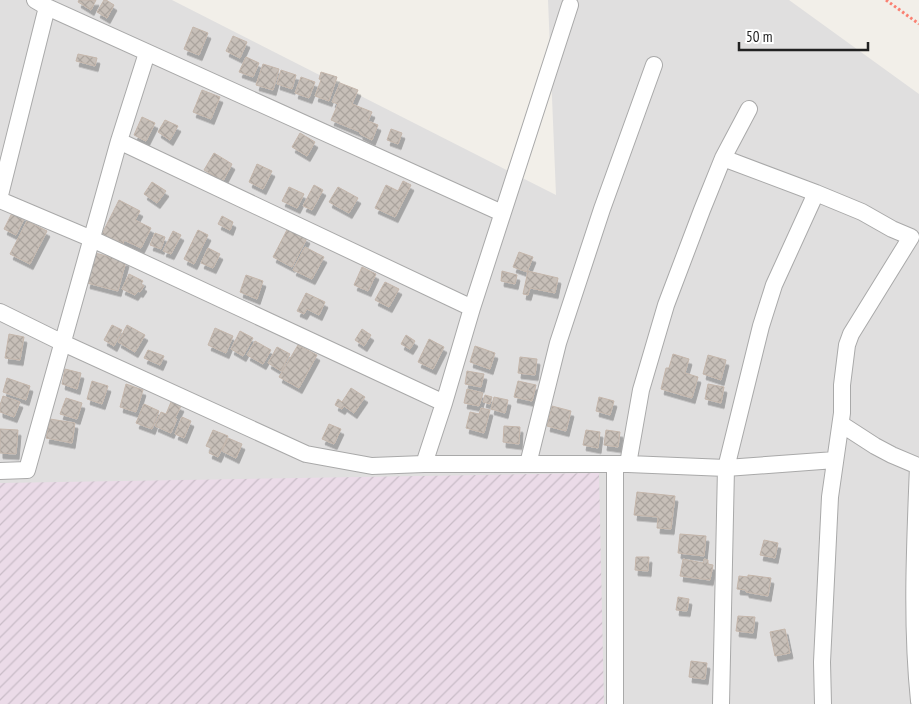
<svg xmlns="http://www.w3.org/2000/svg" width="919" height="704" viewBox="0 0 919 704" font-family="'PT Sans Narrow',sans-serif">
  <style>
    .residential { fill: #e0dfdf }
    .industrial { fill: url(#industrial-furrows) }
    .building { fill: url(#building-cross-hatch); stroke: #c4b6ab; filter: url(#shadow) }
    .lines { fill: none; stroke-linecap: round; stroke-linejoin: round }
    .street-casing { stroke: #a9a9a9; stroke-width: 18 }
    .path { stroke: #fa8072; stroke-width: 3; stroke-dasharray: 2.5 2.5; stroke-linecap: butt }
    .street { stroke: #fff; stroke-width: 16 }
  </style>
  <defs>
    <pattern id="industrial-furrows" width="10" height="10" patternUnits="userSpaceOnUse" patternTransform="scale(1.25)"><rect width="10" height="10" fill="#ebdbe8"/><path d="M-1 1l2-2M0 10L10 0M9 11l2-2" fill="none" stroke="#c9bcc7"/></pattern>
    <pattern id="building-cross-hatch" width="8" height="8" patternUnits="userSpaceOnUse" patternTransform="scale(1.25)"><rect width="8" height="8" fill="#c7bfb8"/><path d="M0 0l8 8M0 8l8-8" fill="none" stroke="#aba49e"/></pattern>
    <filter id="shadow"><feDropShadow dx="3" dy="5.5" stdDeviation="0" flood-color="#0004"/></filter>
  </defs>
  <rect width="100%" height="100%" fill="#f2efe9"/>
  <path class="residential" d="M0,0H172L556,195L548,0H789L919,94V704H0Z"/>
  <path class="industrial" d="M599,473L604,704H0V483Z"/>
  <path class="building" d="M79,0H96L91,10L78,2Z
    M104,0H106L114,5L107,18L97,12Z
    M193,27L208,33L199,55L184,49Z
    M233,36L247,42L240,58L226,51Z
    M78,54L97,58L95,66L76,61Z
    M246,57L259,63L253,77L239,72Z
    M263,64L279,69L273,90L256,85Z
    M281,70L296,75L292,89L277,84Z
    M321,72L337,77L329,101L315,96L321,80L319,79Z
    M301,77L315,82L309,98L295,93Z
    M340,83L358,90L352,104L372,112L368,121L378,125L372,140L360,134V132L331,120L338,104L332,102Z
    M202,90L220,97L211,119L193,112Z
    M142,117L155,123L146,141L134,135Z
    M165,120L178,126L170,140L158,132Z
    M391,129L402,133L398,144L387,140Z
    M300,133L315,142L307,156L292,147Z
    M214,153L232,164L223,181L204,170Z
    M257,164L272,171L263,189L249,182Z
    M403,181L411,185L395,217L375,208L386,185L398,191Z
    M152,182L166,191L157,203L144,194Z
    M314,185L323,190L312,210L303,206Z
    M289,187L304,194L297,208L282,201Z
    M338,187L358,198L349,213L329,202Z
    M119,200L140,211L135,220L151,228L141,248L124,240L123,244L102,234Z
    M13,211L25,217L16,235L4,229Z
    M222,216L233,222L230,230L218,224Z
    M27,221L47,231L30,264L10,254Z
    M288,228L307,238L292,267L273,257Z
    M198,230L208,235L194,264L184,259Z
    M173,231L181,235L171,254L163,251Z
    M155,233L165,237L161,249L150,245Z
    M305,247L324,257L312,279L293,270Z
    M208,248L220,254L213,268L201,263Z
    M519,252L533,257L527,272L513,267Z
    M95,253L126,261L118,291L87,283Z
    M362,267L376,274L368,291L354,285Z
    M502,271L517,275L515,284L501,281Z
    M528,271L558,278L555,293L530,288L528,295L523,294Z
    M129,274L143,281L141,284L144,286L140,292L138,291L135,295L122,289Z
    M246,275L263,281L257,299L240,292Z
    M385,282L399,289L389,307L375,300Z
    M306,293L325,302L319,315L307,309L304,314L297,311Z
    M112,325L122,330L114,346L104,340Z
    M127,325L145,335L135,352L118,342Z
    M215,328L233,336L226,353L208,345Z
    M362,329L371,335L364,346L355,340Z
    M240,331L253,338L243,356L231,349Z
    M9,334L24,337L20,360L5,358Z
    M406,335L415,341L410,349L401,344Z
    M429,339L444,347L433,369L418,362Z
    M255,341L271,350L263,364L247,355Z
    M298,345L317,355L299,388L279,377Z
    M475,346L495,353L490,369L470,362Z
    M277,347L290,354L281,371L268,363Z
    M148,350L164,356L160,365L144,358Z
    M673,354L689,359L685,373L698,377L692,398L661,389L666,368H669Z
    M708,355L726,360L721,380L703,374Z
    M520,357L537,359L535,375L518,373Z
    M65,369L81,373L77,389L62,384Z
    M467,371L484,374L481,387L465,384Z
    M7,378L30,386L26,400L3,392Z
    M92,381L108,386L102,404L87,399Z
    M518,381L536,385L532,401L514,397Z
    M126,384L143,390L136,412L120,407Z
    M708,384L724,387L721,403L705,399Z
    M351,388L365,397L354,413L344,406L342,409L335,405L338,399L342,402Z
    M467,389L483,393L479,406L464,403Z
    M485,395L492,397L490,404L483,402Z
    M3,396L20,402L14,417L0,412V405Z
    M494,397L508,400L505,413L491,409Z
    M599,397L614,401L610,415L596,411Z
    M66,398L82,403L77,419L60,414Z
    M171,402L181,406L175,418L177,419L171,433L155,426L161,412L166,414Z
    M144,404L159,411L152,429L136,423Z
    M552,406L571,411L566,431L547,426Z
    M481,408L490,410L484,433L466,428L470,412L479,414Z
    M182,417L191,421L184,438L175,434Z
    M50,419L75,423L72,443L46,438Z
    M329,424L341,429L334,444L322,439Z
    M504,426L520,427L519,444L503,442Z
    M0,429L18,430L16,454L0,453Z
    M213,430L228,436L218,457L209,453L211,448L206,446Z
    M586,430L600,432L598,448L583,445Z
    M606,430L620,432L618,447L604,445Z
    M228,438L242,444L236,458L222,451Z
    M637,492L675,496L671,529L657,528L658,517L634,515Z
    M680,534L706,536L704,556L678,553Z
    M764,540L778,543L775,558L760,555Z
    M636,557H649L648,571L635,570Z
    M683,559L703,563L704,559L708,560V564L713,565L710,580L680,576Z
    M748,575L771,578L768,596L746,592V590L737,589L739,576L748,577Z
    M678,597L689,599L687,611L676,610Z
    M738,616L755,617L753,633L736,631Z
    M785,629L790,653L775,656L770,632Z
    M691,661L707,663L705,679L689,677Z"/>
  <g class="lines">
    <g class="street-casing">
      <path id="street" d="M35,0L47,7L502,213
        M119,141L472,308
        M723,158L816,193
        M0,195L47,7
        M0,200L92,239L444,403
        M0,312L63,343L306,454L372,466L424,464H628L726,468L835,460
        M841,424L875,446L892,455L918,466C915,544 911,623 919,701
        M424,464L444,403L472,308L570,5
        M528,464L558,343L602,209L654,65
        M628,464L641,390L666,305L702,210L723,158L749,109
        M0,471L27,470L119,141L147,53
        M615,704V465
        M721,704L726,468L761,326L774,285L816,193L862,212L892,229L911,237L851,334L847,345L842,385V413L830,497L822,662L823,704"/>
    </g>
    <path class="path" d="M886,0L919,24"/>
    <use href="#street" class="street"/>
  </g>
  <path d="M739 42v8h129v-8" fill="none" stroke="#222222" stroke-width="2.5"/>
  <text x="746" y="42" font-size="15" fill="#222222" stroke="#ffffff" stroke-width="4" paint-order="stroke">50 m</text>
</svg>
